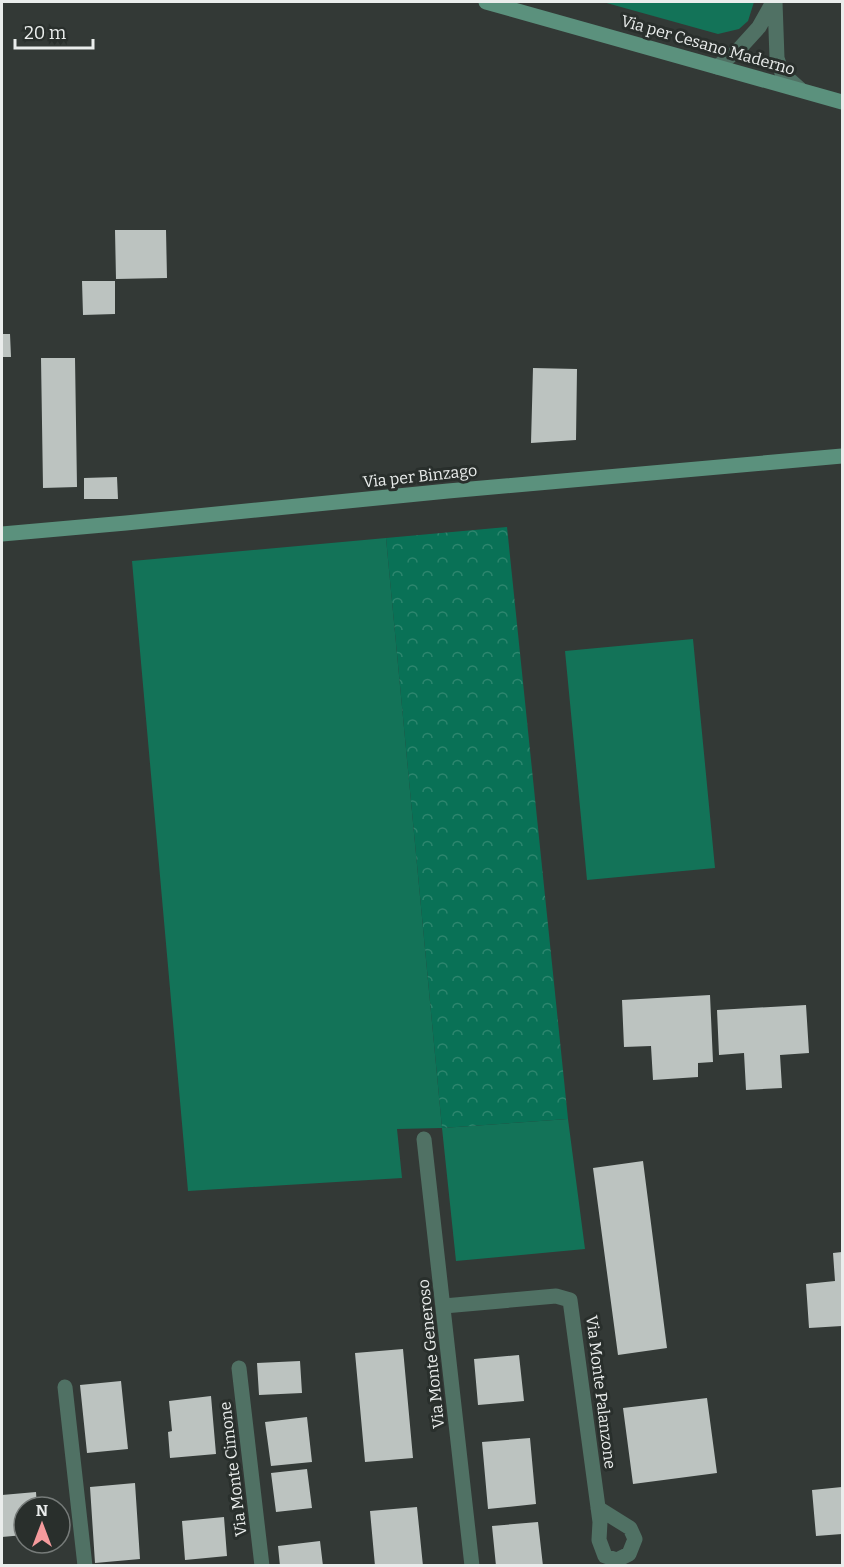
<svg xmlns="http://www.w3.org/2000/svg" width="844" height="1567" viewBox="0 0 844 1567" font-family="Bitter,serif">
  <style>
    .green { fill: #137358 }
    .forest { fill: url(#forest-crowns) }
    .building { fill: #bcc3c0 }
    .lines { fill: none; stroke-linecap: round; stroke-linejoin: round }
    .street { stroke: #507164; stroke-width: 15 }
    .secondary { stroke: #5b917d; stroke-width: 15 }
    .labels { text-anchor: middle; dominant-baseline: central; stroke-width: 6; stroke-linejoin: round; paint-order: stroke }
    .street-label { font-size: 16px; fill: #eaedec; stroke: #292f2c }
  </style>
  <defs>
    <pattern id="forest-crowns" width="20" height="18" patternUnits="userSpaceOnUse" patternTransform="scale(1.5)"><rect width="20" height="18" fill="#097156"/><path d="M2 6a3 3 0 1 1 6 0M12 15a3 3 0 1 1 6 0" fill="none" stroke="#2d866e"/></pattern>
  </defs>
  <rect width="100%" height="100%" fill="#333936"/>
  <path class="green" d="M603,2H754L748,21L739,29L718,34Z
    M386,538L442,1128L568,1119L585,1249L456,1261L442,1128L397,1129L402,1178L188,1191L132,561Z
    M693,639L715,868L587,880L565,651Z"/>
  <path class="forest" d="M507,527L568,1119L442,1128L386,538Z"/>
  <path class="building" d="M115,230H166L167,278L116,279Z
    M82,281H115V314L83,315Z
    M2,334H10L11,357H2Z
    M41,358H75L77,487L43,488Z
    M533,368L577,369L576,440L531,443Z
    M117,477L118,499H84V478Z
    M710,995L713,1062L698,1063V1077L653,1080L651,1046L624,1047L622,1000Z
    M806,1005L809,1053L780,1055L782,1088L746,1090L744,1053L719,1055L717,1010Z
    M643,1161L667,1348L618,1355L593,1168Z
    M842,1252V1326L809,1328L806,1284L835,1281L833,1253Z
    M403,1349L413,1458L365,1462L355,1353Z
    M519,1355L524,1401L478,1405L474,1359Z
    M300,1361L302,1393L259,1395L257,1363Z
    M121,1381L128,1449L87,1453L80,1385Z
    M211,1396L216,1454L170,1458L168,1432L172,1431L169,1401Z
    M707,1398L717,1473L633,1484L623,1408Z
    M307,1417L312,1462L271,1466L265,1422Z
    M530,1438L536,1504L488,1509L482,1442Z
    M307,1469L312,1508L276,1512L271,1473Z
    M135,1483L140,1559L95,1563L90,1487Z
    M842,1487V1534L816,1536L812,1490Z
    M36,1492L37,1507H24V1535L2,1537V1495Z
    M417,1507L423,1566H375L370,1511Z
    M224,1517L227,1556L185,1560L182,1521Z
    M538,1522L543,1566H496L492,1526Z
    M320,1541L323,1566H280L278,1546Z"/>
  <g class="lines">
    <path class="street" d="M775,2L777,58L782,73L800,89
      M717,67L740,48L759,27L773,2
      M424,1139L472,1566
      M444,1306L556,1296L570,1300L600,1522L599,1540L605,1556L617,1560L629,1554L635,1539L630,1528L598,1508
      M239,1368L262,1566
      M65,1387L85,1566"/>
    <path class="secondary" d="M486,2L842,102
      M2,534L126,523L448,491L842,456"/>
  </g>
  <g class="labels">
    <g class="street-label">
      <text transform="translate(708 45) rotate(16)">Via per Cesano Maderno</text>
      <text transform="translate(420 476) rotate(-6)">Via per Binzago</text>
      <text transform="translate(431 1354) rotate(-96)">Via Monte Generoso</text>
      <text transform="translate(601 1392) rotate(83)">Via Monte Palanzone</text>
      <text transform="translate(233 1469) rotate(-97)">Via Monte Cimone</text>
    </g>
  </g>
  <rect width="844" height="1567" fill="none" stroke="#eaedec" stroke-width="6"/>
  <g transform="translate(42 1525)"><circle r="28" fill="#292f2c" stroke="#767b79" stroke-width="1.5"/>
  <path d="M0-4.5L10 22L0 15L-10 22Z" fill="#f59b9d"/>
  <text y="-9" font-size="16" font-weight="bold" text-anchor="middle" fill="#eaedec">N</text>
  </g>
  <path d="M15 39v9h78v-9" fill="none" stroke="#eaedec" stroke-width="3"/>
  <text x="24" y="39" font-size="18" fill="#eaedec" stroke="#292f2c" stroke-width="4.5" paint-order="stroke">20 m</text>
</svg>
